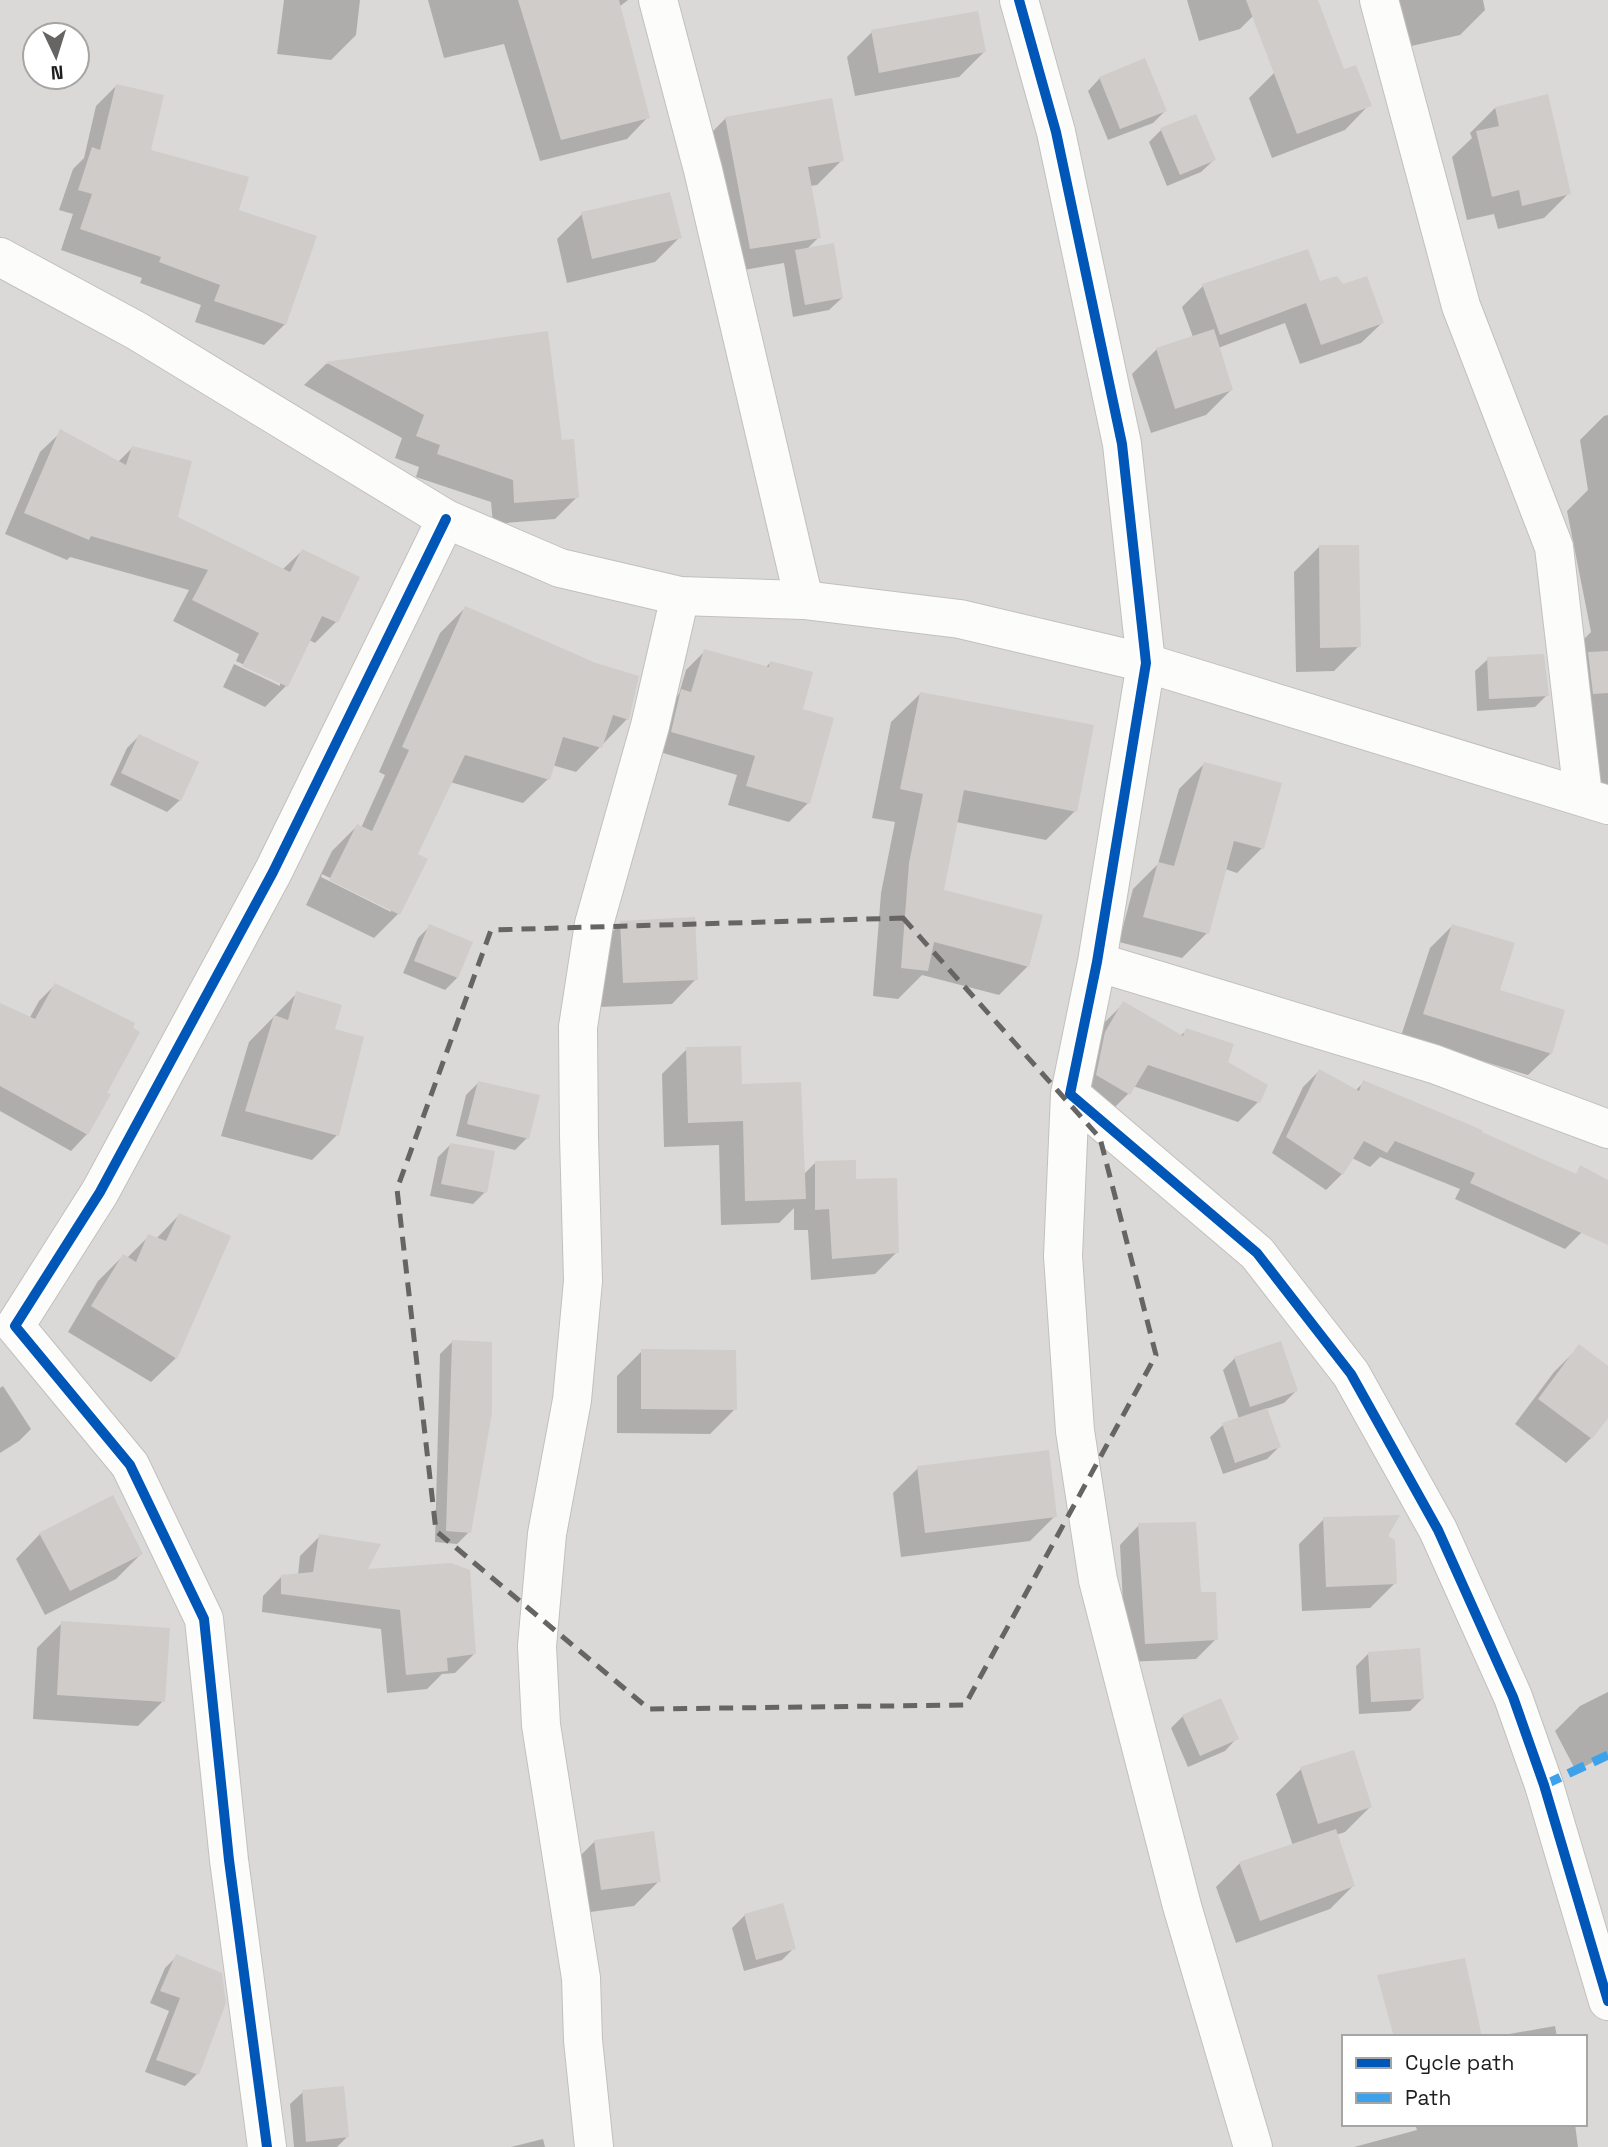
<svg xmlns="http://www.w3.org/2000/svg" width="1608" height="2147" viewBox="0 0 1608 2147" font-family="'Space Grotesk',sans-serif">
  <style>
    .residential { fill: #dbd9d8; fill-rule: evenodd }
    .shadow { fill: #0003; fill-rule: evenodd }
    .building { fill: #cfccc9 }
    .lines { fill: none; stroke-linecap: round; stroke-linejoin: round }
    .minor-casing { stroke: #c2c0bf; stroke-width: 40 }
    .tertiary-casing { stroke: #c2c0bf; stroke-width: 40 }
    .minor { stroke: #fcfcfb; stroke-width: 38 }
    .tertiary { stroke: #fcfcfb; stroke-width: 38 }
    .quiet { stroke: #3da2ea; stroke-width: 9; stroke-dasharray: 18 9; stroke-linecap: butt }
    .cycleway-casing { stroke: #fff; stroke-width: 15 }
    .cycleway { stroke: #0057b8; stroke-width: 10 }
    .marked { fill: none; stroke: #666564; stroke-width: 5; stroke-dasharray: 14 9; stroke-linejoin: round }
  </style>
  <rect width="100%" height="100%" fill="#ece9e6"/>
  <path class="residential" d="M0,0H1608V2147H0ZM35,35H77V77H35ZM1344,2037H1585V2124H1344Z"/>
  <path class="shadow" d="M284,0H360L356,35L331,60L277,54Z
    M428,0H628L619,7L648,117L627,139L540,161L504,44L444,58Z
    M1187,0H1263L1265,4L1240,29L1199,41Z
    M1396,0H1483L1485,10L1460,35L1407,47Z
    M872,32L984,52L959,77L855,96L847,57Z
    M1343,71L1369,105L1345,130L1272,158L1249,98L1274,73Z
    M1100,78L1165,111L1153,123L1108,140L1088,91Z
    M116,86L149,151L237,212L285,324L264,345L195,322L201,305L140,283L142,278L61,250L73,214L59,210L73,169L84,158L96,106Z
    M1495,108L1569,193L1544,218L1498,229L1494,214L1467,220L1452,157L1472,138L1470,133Z
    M726,118L842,160L817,185L810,186L819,237L806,250L842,298L829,310L793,317L784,263L726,273L701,143Z
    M1161,130L1214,160L1201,172L1167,186L1149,142Z
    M582,214L680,237L655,262L567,283L557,239Z
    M1319,284L1382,323L1361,343L1300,364L1285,323L1218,348L1231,390L1206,415L1151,433L1132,374L1157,349L1193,337L1182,307L1203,286Z
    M546,333L561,442L577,497L555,519L493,524L491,502L416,477L419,467L395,458L402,438L304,385L326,364Z
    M1608,415V788L1589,807L1579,644L1591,632L1567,511L1588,490L1580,440L1604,416Z
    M61,432L117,463L132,448L176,518L282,570L302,551L336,622L315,643L309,640L286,686L265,707L223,687L234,664L280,686V682L236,661L239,654L173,621L189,590L70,557L67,560L5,534L40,452Z
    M1319,547L1359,646L1334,671L1296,672L1294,572Z
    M465,608L627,719L576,772L552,765L548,779L523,803L450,782L415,855L398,914L374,938L306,905L332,851L357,826L361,828L385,775L379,772L440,633ZM322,874L391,908V912L321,877Z
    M705,651L765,668L771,662L801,711L808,803L789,822L728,805L737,775L653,750L663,710L679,694L686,670Z
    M1488,659L1547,695L1535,707L1477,711L1475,671Z
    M920,694L1075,811L1046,840L956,822L942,891L1028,966L999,995L922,975L898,999L873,996L881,893L895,822L872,818L891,722Z
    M139,736L180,800L167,812L110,785L127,748Z
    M1204,764L1262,848L1237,873L1225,869L1207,933L1182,958L1119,942L1133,889L1158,864L1179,789Z
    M621,923L696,979L672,1004L599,1007L596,948Z
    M430,926L457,978L445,990L403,973L418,938Z
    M1452,926L1498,991L1551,1053L1528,1075L1401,1036L1430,948Z
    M55,985L105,1093L87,1134L71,1151L0,1111V1023L29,1019L39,1001Z
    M297,993L333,1030L337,1135L312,1160L221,1136L249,1042Z
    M1123,1004L1180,1036L1187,1030L1226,1062L1258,1102L1238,1122L1133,1086L1128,1094L1108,1114L1077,1095L1103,1024Z
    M687,1049L741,1086L803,1175L816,1162L854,1181L897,1252L875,1274L811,1280L808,1230H794V1208L779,1223L721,1225L719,1145L664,1147L662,1074Z
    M1319,1071L1355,1091L1363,1083L1605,1189L1581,1233L1565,1249L1455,1199L1460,1189L1380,1157L1370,1167L1352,1158L1342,1174L1326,1190L1272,1153L1303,1087Z
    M478,1083L527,1138L515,1150L456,1136L466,1095Z
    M451,1144L485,1192L473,1204L430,1196L438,1157Z
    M179,1215L176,1358L151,1382L68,1332L98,1281L123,1256L127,1258L149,1236L156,1239Z
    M452,1342L469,1532L457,1544L435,1542L440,1354Z
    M1579,1347L1608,1369V1416L1591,1438L1566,1463L1515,1424L1554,1372Z
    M642,1351L735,1409L710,1434L617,1433V1376Z
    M1235,1358L1296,1391L1284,1403L1266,1409L1279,1447L1267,1459L1223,1474L1210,1437L1223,1425L1239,1419L1223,1370Z
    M3,1386L31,1429L19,1441L0,1453V1388Z
    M918,1468L1055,1516L1030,1541L901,1557L893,1493Z
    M1324,1519L1386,1537L1395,1583L1370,1608L1302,1611L1299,1544Z
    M1139,1525L1200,1594L1216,1639L1196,1659L1126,1662L1120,1545Z
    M40,1534L141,1554L116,1579L45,1615L16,1559Z
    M320,1536L365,1571L474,1654L455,1673L442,1674L427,1689L387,1693L381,1629L262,1612L263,1596L282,1576L298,1575L300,1556Z
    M62,1623L163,1701L138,1726L33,1719L37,1648Z
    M1368,1654L1422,1699L1410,1711L1359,1714L1356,1666Z
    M1608,1692V1754L1576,1771L1555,1731L1580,1706Z
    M1183,1716L1237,1738L1225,1751L1188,1767L1171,1728Z
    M1301,1769L1370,1807L1345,1832L1336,1835L1353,1886L1330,1909L1236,1943L1216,1887L1239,1864L1293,1846L1276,1794Z
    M595,1841L659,1881L634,1906L576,1914L570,1866Z
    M745,1915L794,1948L782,1960L744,1971L732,1928Z
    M177,1956L197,2074L185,2086L145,2072L169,2011L150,2003L165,1968Z
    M1555,2026L1557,2037H1492Z
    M303,2092L347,2137L337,2147H294L290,2104Z
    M1415,2124H1575L1578,2147H1354L1417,2130Z
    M543,2139L545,2147H511Z"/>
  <path class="building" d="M518,0H619L650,118L561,140Z
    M1246,0H1318L1344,69L1356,65L1372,106L1297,134Z
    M978,11L986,52L879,73L871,30Z
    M1145,58L1167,111L1120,129L1099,77Z
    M116,84L164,95L151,150L249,177L239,210L317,236L286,325L214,301L220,285L159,262L161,257L80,229L92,194L78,190L92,147L100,150Z
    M1548,94L1571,194L1522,206L1519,190L1492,197L1476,131L1499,126L1495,107Z
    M832,98L844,161L808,167L821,238L750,249L725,117Z
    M1196,114L1216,160L1180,175L1160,128Z
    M670,192L682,238L592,259L581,212Z
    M834,243L843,298L805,305L795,250Z
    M1308,249L1320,281L1337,276L1343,284L1367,276L1384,323L1321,345L1306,303L1220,335L1202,284Z
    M1214,329L1233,390L1175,409L1156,348Z
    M548,331L562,440L574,439L579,498L514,503L513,480L437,454L440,445L416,436L424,415L325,362Z
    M60,429L126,465L132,446L192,461L178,517L290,572L302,549L360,577L338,623L322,616L288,687L242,666L259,633L192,600L208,570L91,536L89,540L24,513Z
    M1319,545H1359L1361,647L1320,648Z
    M465,606L596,663L639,676L629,720L613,715L602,748L563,737L550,780L465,755L418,854L428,859L400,915L329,880L357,824L372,831L409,750L402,747Z
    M704,649L769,667L770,661L813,672L803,709L834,718L810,804L746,786L755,756L671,732L681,689L691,692Z
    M1608,651V693L1593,694L1588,652Z
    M1544,654L1549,696L1489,699L1487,657Z
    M920,692L1094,725L1077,812L964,790L944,890L1043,915L1029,967L934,942L928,971L901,968L909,863L923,794L900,789Z
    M139,734L199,762L181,801L121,773Z
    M1204,762L1282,783L1264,849L1234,841L1209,934L1143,917L1158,862L1174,866Z
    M695,917L698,980L623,983L620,921Z
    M429,924L473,942L458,978L414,961Z
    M1452,924L1515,943L1500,990L1565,1010L1552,1054L1423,1014Z
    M55,983L135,1023L133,1028L140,1032L107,1093L111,1094L88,1135L0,1086V1003L35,1019Z
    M296,991L342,1005L335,1029L364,1037L339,1136L245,1111L274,1015L288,1020Z
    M1123,1001L1183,1036L1186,1028L1234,1044L1228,1062L1268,1085L1260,1103L1148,1065L1130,1095L1096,1075L1105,1032Z
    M741,1046L742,1084L801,1082L806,1199L745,1201L743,1121L688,1123L686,1047Z
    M1319,1069L1359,1091L1363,1080L1482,1130V1132L1576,1174L1580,1165L1608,1180V1245L1470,1183L1475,1173L1395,1141L1387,1153L1364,1141L1343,1175L1286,1137Z
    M478,1081L540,1095L529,1139L467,1124Z
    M450,1143L495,1151L487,1193L441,1184Z
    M856,1160V1179L897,1178L899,1253L832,1259L829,1209L815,1210V1161Z
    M179,1213L231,1236L177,1359L91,1306L123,1254L136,1262L148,1234L166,1241Z
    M452,1340L492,1342V1413L471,1533L446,1531Z
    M1281,1341L1298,1391L1250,1407L1234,1357Z
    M1579,1344L1608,1366V1418L1592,1439L1538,1399Z
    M641,1349L736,1350L737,1410L641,1409Z
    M1267,1408L1281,1447L1235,1463L1222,1423Z
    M1049,1450L1057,1517L925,1533L917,1466Z
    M113,1495L143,1554L70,1591L39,1533Z
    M1400,1515L1388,1536L1395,1540L1397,1584L1326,1587L1323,1517Z
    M1196,1522L1201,1592H1216L1218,1640L1145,1644L1138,1523Z
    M319,1534L381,1544L368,1569L451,1563L470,1570L476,1654L447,1658L448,1671L406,1675L400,1610L281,1594V1575L313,1572Z
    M61,1621L170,1628L165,1702L57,1695Z
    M1420,1648L1424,1699L1371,1702L1368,1652Z
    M1221,1698L1239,1739L1200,1756L1182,1715Z
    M1354,1750L1372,1807L1318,1824L1300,1767Z
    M1336,1829L1355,1886L1260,1921L1239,1862Z
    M654,1831L661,1882L601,1890L594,1840Z
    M783,1903L796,1949L756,1960L744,1914Z
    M176,1954L222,1973L226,2003L199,2075L156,2060L180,1998L160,1991Z
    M1465,1958L1482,2037H1394L1377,1975Z
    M344,2086L349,2137L306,2142L302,2090Z"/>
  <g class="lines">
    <g class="minor-casing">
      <path id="minor" d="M658,0L703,170L804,600
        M1019,0L1056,132L1122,444L1146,663L1097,962L1070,1094L1257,1253L1351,1374L1438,1530L1513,1697L1544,1785L1608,2001
        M1379,0L1461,306L1554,547L1583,796
        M1097,962L1434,1064L1608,1129
        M1070,1094L1063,1256L1075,1431L1098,1580L1182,1906L1253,2147
        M267,2147L229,1860L204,1619L130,1465L15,1326L100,1192L273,872L446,519
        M594,2147L583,2040L581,1978L541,1725L537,1646L547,1534L572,1400L583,1281L579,1137L578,1027L594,924L650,726L680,596"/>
    </g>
    <g class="tertiary-casing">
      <path id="tertiary" d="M0,257L137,331L446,519L560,568L680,596L804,600L960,619L1146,663L1608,805"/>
    </g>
    <use href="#minor" class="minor"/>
    <use href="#tertiary" class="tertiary"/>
    <path class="quiet" d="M1544,1785L1608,1755"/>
    <g class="cycleway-casing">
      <path id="cycleway" d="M1019,0L1056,132L1122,444L1146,663L1097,962L1070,1094L1257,1253L1351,1374L1438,1530L1513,1697L1544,1785L1608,2001
        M267,2147L229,1860L204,1619L130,1465L15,1326L100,1192L273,872L446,519"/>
    </g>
    <use href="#cycleway" class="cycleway"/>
  </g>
  <path class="marked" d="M903,918L1100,1138L1156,1355L965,1705L649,1709L436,1531L397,1189L491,930Z"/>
  <rect x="1342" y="2035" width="245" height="91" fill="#ffffff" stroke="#a5a5a5" stroke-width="2"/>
  <rect x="1356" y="2058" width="35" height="10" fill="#0057b8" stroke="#a5a5a5" stroke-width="2"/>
  <text x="1405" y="2070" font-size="21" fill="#1e1e1e">Cycle path</text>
  <rect x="1356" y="2093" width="35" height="10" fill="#3da2ea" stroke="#a5a5a5" stroke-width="2"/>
  <text x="1405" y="2105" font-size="21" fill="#1e1e1e">Path</text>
  <g transform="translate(56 56) rotate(176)"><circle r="33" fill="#ffffff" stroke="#a5a5a5" stroke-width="2"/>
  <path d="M0-5L12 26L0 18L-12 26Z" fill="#666564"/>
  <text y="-10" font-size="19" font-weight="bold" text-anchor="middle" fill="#1e1e1e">N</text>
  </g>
</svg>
